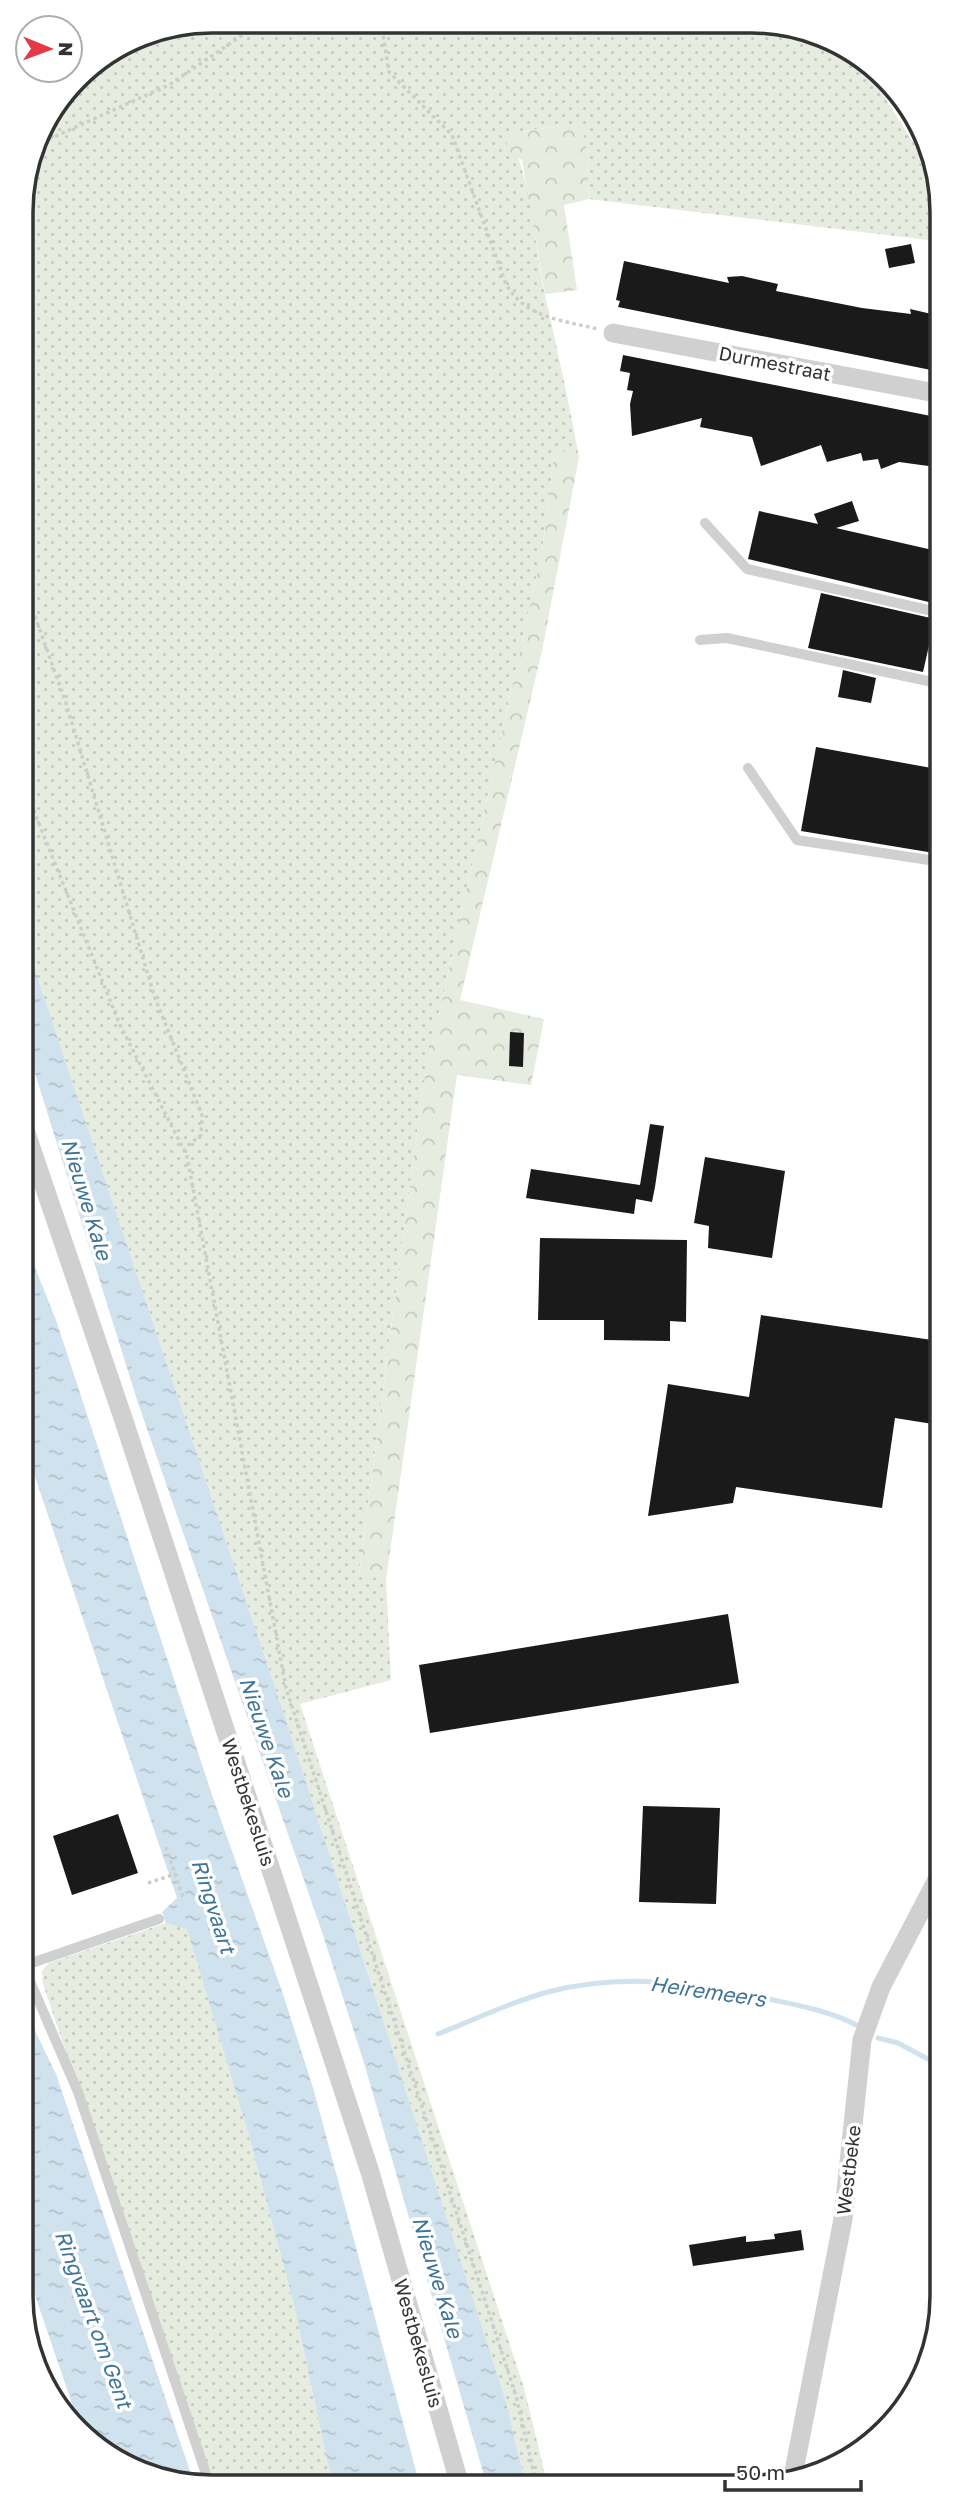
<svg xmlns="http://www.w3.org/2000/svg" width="963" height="2508" viewBox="0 0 963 2508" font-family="'Golos Text',sans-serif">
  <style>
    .grass { fill: url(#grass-dots) }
    .forest { fill: url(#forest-crowns) }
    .water { fill: url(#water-ripples) }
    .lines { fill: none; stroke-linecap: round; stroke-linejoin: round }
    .stream { stroke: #cfe2ee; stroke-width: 5 }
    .building { fill: #1a1a1a }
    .path { stroke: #cdcdcd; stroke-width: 3.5; stroke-dasharray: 3.5 3.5; stroke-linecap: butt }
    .service { stroke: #d0d0d0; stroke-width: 10 }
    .minor { stroke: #d0d0d0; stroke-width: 19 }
    .labels { text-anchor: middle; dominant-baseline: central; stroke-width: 7; stroke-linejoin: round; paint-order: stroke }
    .street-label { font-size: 19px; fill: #333; stroke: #fff }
    .water-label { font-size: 21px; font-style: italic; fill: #3f7597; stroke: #fff }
    .rim { fill: none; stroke: #333; stroke-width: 3.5 }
  </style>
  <defs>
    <pattern id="grass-dots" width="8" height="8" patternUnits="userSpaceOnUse" patternTransform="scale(1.75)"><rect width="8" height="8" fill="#e6ecdf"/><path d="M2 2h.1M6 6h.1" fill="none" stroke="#c6cbc0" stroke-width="1.8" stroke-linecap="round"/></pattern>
    <pattern id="forest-crowns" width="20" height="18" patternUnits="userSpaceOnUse" patternTransform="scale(1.75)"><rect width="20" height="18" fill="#e6ecdf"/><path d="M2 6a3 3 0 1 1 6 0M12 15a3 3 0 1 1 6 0" fill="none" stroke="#c6cbc0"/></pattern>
    <pattern id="water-ripples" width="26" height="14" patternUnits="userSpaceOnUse" patternTransform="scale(1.75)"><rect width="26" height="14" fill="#cfe2ee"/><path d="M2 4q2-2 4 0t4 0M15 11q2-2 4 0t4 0" fill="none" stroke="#b2c2cd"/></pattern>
  </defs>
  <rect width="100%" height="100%" fill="#fff"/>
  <path class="grass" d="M213,21L787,25L864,65L936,178V241L589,199L586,140L558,126L507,134C534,182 533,241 545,295C557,349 569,402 579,457L555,447L542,552L423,1086L359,1573L386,1580L391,1680L300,1704L524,2388L547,2482H525L505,2398L282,1708L23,934L21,200L41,127L86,69L140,35Z
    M166,1923L187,1928L249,2136L294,2305L332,2483H212L43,1984L42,1971L49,1963Z"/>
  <path class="forest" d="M559,126L579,127L586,140L589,199L564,205L577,290L545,294L522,160L507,153V134Z
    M555,447L579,457L543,646L460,1000L544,1019L531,1085L457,1075L386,1580L359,1574L423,1086L542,552Z"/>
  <path class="water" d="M23,934L282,1708L505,2398L525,2482H486L364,2063L321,1929L138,1403L24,1038Z
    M24,1240L56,1320L212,1795L283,1994L314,2091L419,2482L332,2483L294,2305L249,2136L187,1929L166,1923L162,1912L177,1898L25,1447Z
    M27,2014L56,2074L194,2483H176L82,2433L27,2272Z"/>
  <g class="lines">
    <path class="stream" d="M438,2034C474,2020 510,2002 548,1992C619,1973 693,1982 764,1998C795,2005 828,2010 856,2025
      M878,2038L898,2043L941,2066"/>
  </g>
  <path class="building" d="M911,244L915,263L889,268L885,249Z
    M624,261L729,283L727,277L742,276L778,284L776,291L862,308L911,314L910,309L936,315V371L618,307L620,301L616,300Z
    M623,355L936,417V467L899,462L881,469L878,459L863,461L861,453L827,462L821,445L761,466L752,437L700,427L702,418L632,436L630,404L633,391L627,390L630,373L620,371Z
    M852,501L859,521L836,528L937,551V604L748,559L759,511L818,524L814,514Z
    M821,593L935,619L923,672L808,648Z
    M843,670L876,678L871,703L838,697Z
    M816,747L937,769V824L932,850L928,852L801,831Z
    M510,1032L524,1033L523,1067L509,1066Z
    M650,1124L664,1126L655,1187L652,1202L636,1199L634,1214L526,1198L531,1169L640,1185Z
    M705,1157L785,1171L772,1258L708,1248L709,1226L694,1223Z
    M540,1238L687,1240L686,1322L670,1321V1341L604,1340V1320H538Z
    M761,1315L939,1341V1425L895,1418L882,1508L736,1487L733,1503L648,1516L668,1384L749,1397Z
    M728,1614L739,1683L430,1733L419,1665Z
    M643,1806L720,1808L716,1904L639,1902Z
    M118,1814L138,1873L72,1895L53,1836Z
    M801,2230L804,2250L693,2266L689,2245L746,2236V2242L775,2239L774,2234Z"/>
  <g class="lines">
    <path class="path" d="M381,22L389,72L452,135L506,284C525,318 562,320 597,329
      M880,74L910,119
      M36,145L169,85L263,21
      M23,583L65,700L155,998L202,1115L201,1135L185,1148
      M23,784L120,1025L187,1156L286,1688L516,2396L536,2482
      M166,1847L184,1900
      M148,1883L175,1874"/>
    <path class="service" d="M705,523L747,569L937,612
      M700,640L727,638L937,683
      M748,768L797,840L929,860L938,856
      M26,1965L159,1919
      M26,1972L78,2092L209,2483"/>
    <path class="minor" d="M613,333L936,393
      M24,1127L124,1421L370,2172L459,2482
      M792,2481L843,2219L862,2040L881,1987L940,1874"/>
  </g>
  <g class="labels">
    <g class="street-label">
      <text transform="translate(775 363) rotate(11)">Durmestraat</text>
      <text transform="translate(249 1802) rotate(72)">Westbekesluis</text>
      <text transform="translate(848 2170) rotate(-83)">Westbeke</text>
      <text transform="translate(419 2343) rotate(74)">Westbekesluis</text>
    </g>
    <g class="water-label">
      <text transform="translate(87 1199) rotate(73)">Nieuwe Kale</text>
      <text transform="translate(267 1737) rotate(71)">Nieuwe Kale</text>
      <text transform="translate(214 1906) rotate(72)">Ringvaart</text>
      <text transform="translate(708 1991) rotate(8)">Heiremeers</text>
      <text transform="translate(438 2277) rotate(73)">Nieuwe Kale</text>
      <text transform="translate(94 2319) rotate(70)">Ringvaart om Gent</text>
    </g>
  </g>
  <path d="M0 0H963V2508H0ZM212 33H751A179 179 0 0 1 930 212V2296A179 179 0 0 1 751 2475H212A179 179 0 0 1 33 2296V212A179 179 0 0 1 212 33Z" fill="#fff" fill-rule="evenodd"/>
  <path class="rim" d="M212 33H751A179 179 0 0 1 930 212V2296A179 179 0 0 1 751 2475H212A179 179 0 0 1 33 2296V212A179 179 0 0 1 212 33Z"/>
  <g transform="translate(49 49) rotate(91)"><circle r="33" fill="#ffffff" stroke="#adadad" stroke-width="2"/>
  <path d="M0-5L12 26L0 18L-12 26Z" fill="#e63946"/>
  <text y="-10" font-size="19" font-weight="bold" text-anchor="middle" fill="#333333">N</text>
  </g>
  <path d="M725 2480v10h136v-10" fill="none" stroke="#333333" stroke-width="3.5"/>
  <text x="736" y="2480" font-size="21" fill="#333333" stroke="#ffffff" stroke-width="5" paint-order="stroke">50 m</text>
</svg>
